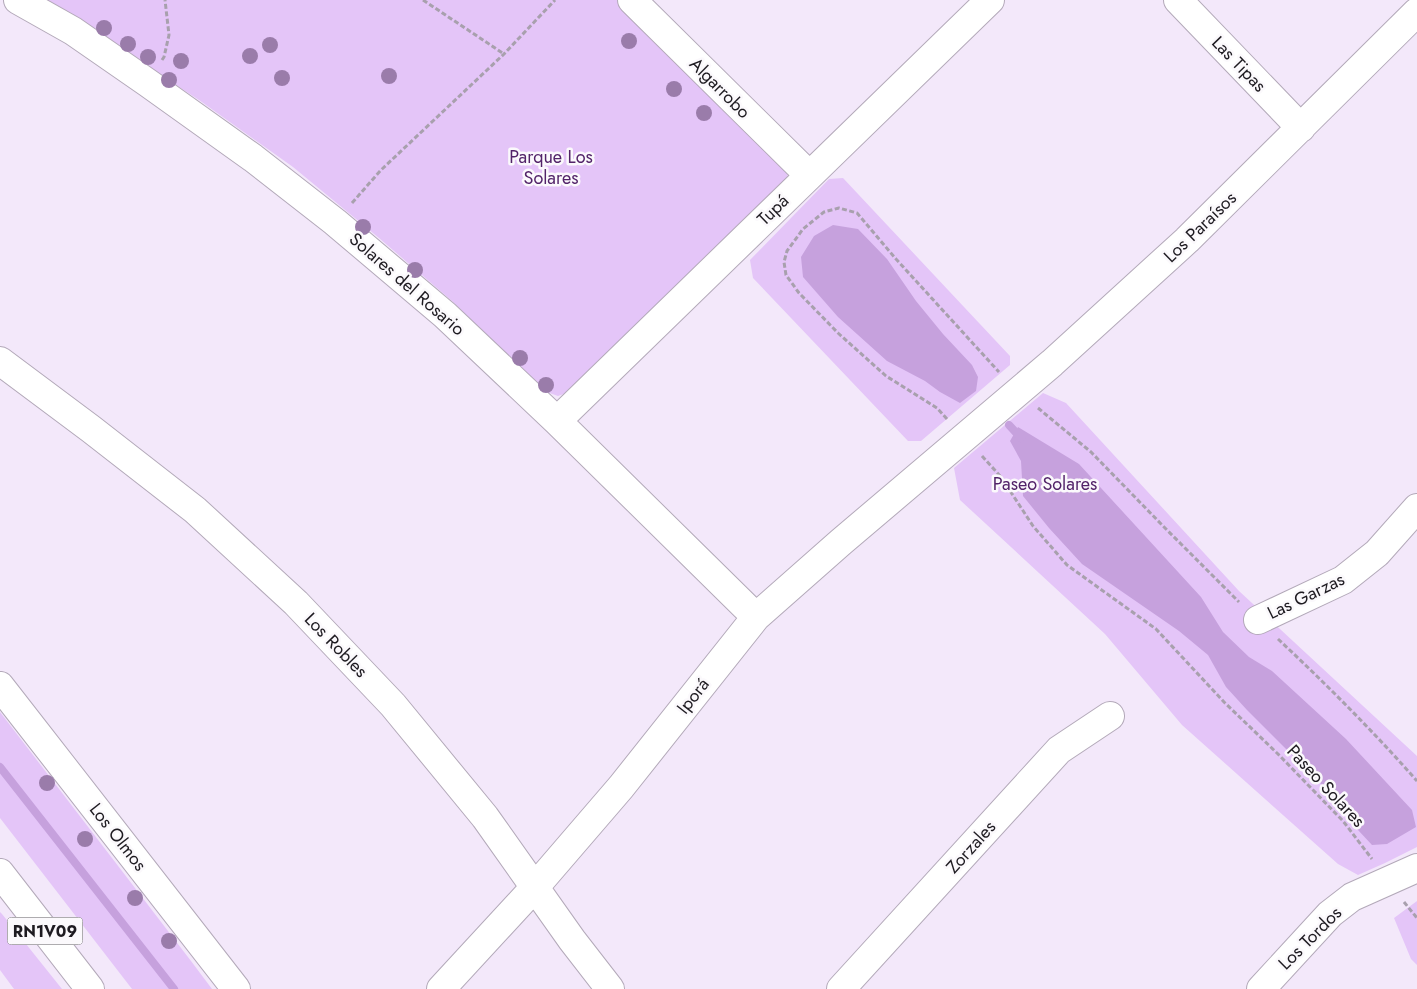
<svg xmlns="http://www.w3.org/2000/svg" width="1417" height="989" viewBox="0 0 1417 989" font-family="Jost,sans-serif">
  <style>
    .green { fill: #e4c5f8 }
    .water { fill: #c6a1dd }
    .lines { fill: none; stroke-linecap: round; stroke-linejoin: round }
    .stream { stroke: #c6a1dd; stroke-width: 8 }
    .minor-casing { stroke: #b3a9b9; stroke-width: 30 }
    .tertiary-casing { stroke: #b3a9b9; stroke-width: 30 }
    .primary-casing { stroke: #b3a9b9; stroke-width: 30 }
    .path { stroke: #a8a0ad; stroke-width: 3; stroke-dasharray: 5 2.5; stroke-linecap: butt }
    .minor { stroke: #fff; stroke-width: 28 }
    .tertiary { stroke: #fff; stroke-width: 28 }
    .primary { stroke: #fff; stroke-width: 28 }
    .tree { fill: #9a7caa }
    .labels { text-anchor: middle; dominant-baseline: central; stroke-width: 5; stroke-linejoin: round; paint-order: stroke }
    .shield { fill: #fbf9fc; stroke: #605e63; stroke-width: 1 }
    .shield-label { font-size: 16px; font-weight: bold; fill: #1e1b21 }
    .street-label { font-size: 18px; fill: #1e1b21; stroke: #fbf9fc }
    .park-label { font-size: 18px; fill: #522369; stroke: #fbf9fc }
  </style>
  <rect width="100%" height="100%" fill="#f3e8fa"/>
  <path class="green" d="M46,0H618L774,153L785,166L788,177L782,188L575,390L558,396L544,391L452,301L379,238L293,167L199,100Z
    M843,178L1010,356V365L921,441H908L753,278L750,260L829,179Z
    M1043,393L1066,403L1239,591L1417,756V847L1385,863L1358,875L1338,864L1182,725L1105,634L960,500L954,468Z
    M0,712L191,961L212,989H132L0,818Z
    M1417,901V965L1411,959L1394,918Z
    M0,912L2,914L62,989H14L0,970Z"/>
  <path class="water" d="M833,225L858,229L887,259L916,301L943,334L972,365L978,377L976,391L960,403L940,392L925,381L887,361L838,317L803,277L801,257L814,236Z
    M1018,427L1079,464L1201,597L1223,632L1249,657L1272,671L1346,739L1412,810L1416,827L1387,844L1372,845L1358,830L1333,796L1247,710L1226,687L1208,655L1179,631L1082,564L1049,528L1023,496L1021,461L1010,441Z"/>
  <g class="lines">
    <path class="stream" d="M1009,425L1021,438
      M0,767L174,989"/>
    <g class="minor-casing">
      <path id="minor" d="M18,0L73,31L148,83L253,158L335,222L445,315L557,421L756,617
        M632,0L809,175
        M1178,0L1301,128
        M0,361L91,429L195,510L296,603L393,705L485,817L572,940L610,989
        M557,421L990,0
        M1258,620L1343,580L1377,553L1417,508
        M0,686L236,989
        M441,989L535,887L621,787L756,617L841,542L1052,363L1187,240L1417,12
        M841,989L1059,750L1110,716"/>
    </g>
    <g class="tertiary-casing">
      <path id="tertiary" d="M1261,989L1330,914L1352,897L1417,868"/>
    </g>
    <g class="primary-casing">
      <path id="primary" d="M0,873L90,989"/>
    </g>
    <path class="path" d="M423,0L504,54
      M162,60L164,57L169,35L165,0
      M352,203L381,170L504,54L555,0
      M1038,408L1091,452L1166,529L1239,602
      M947,419L937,408L886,376L838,333L799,293L786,275L784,262L787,251L803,229L824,212L839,208L857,213L896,259L999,372
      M982,456L1001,477L1033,526L1067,565L1156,629L1224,702L1278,754L1343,821L1372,859
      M1278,639C1326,684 1373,731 1417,781
      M1404,902L1417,918"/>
    <use href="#minor" class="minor"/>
    <use href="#tertiary" class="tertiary"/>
    <use href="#primary" class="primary"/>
  </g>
  <g class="tree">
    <circle cx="104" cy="28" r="8"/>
    <circle cx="629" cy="41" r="8"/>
    <circle cx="128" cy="44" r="8"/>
    <circle cx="270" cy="45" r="8"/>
    <circle cx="250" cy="56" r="8"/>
    <circle cx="148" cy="57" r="8"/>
    <circle cx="181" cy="61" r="8"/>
    <circle cx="389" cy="76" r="8"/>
    <circle cx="282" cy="78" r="8"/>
    <circle cx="169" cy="80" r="8"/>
    <circle cx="674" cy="89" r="8"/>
    <circle cx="704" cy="113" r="8"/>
    <circle cx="363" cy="227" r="8"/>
    <circle cx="415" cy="270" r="8"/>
    <circle cx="520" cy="358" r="8"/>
    <circle cx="546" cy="385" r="8"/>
    <circle cx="47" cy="783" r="8"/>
    <circle cx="85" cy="839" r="8"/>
    <circle cx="135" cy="898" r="8"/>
    <circle cx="169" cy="941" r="8"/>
  </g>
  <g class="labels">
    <rect class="shield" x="7.5" y="917.5" width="75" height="27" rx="4"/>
    <g class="shield-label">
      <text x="45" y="931">RN1V09</text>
    </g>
    <g class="street-label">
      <text transform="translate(1239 64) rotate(46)">Las Tipas</text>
      <text transform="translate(720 88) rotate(45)">Algarrobo</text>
      <text transform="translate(773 210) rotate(-44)">Tupá</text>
      <text transform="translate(1200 227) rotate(-44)">Los Paraísos</text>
      <text transform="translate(407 284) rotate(41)">Solares del Rosario</text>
      <text transform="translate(1306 596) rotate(-26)">Las Garzas</text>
      <text transform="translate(336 645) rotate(46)">Los Robles</text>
      <text transform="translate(693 696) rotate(-52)">Iporá</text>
      <text transform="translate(1326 786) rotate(47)">Paseo Solares</text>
      <text transform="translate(118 837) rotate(52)">Los Olmos</text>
      <text transform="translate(971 847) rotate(-48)">Zorzales</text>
      <text transform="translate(1310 938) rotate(-45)">Los Tordos</text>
    </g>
    <g class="park-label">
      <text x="551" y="157">Parque Los<tspan x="551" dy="21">Solares</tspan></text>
      <text x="1045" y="484">Paseo Solares</text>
    </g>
  </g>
</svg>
